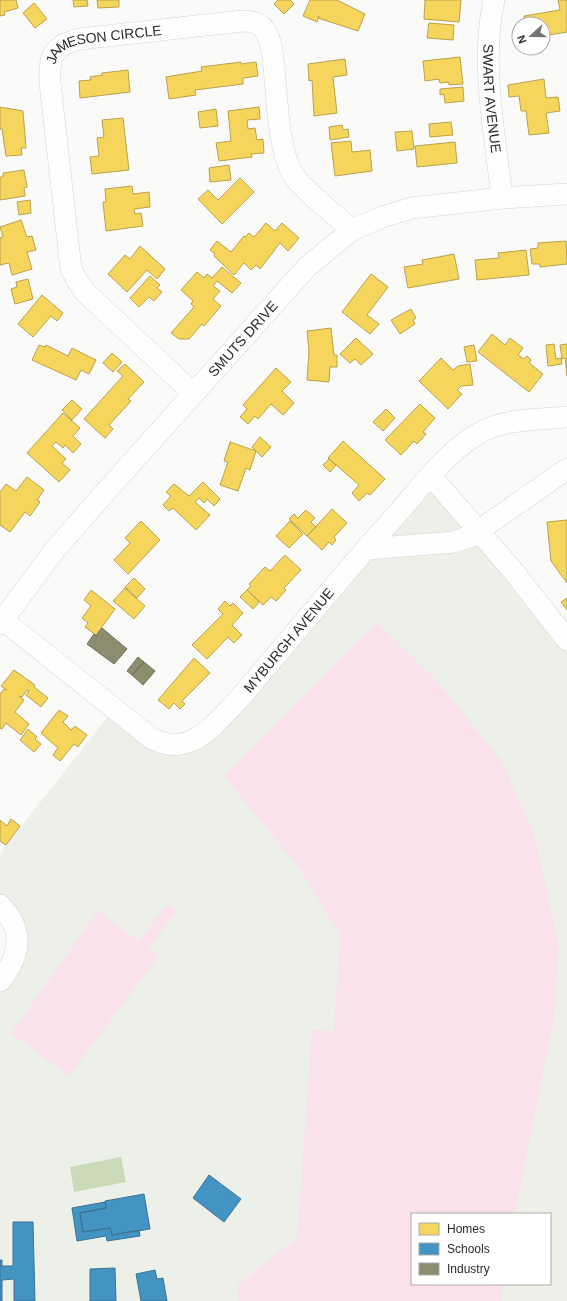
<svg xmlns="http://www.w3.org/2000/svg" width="567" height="1301" viewBox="0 0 567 1301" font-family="Helvetica,sans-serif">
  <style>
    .built { fill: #ecf0e9; fill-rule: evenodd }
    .green { fill: #f9e2eb }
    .water { fill: #cad9b7 }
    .homes { fill: #f6d55c; stroke: #b9a24d }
    .schools { fill: #4393c3; stroke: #3c7495 }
    .industry { fill: #8c8c6e; stroke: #6f6f5a }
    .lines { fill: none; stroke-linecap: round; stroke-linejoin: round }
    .minor-casing { stroke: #d4d5d3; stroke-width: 22 }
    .minor { stroke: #fefefe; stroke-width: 21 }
    .labels { text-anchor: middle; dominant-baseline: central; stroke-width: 4; stroke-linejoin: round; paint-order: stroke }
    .street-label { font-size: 14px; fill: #2b2c2b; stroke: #fff }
  </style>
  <rect width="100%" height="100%" fill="#fafbf9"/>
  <path class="built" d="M431,473L567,642V1301H0V984L19,946L0,906V853L117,705L180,744L215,726ZM412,1214H550V1284H412Z"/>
  <path class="green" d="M377,622L441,685L502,762L534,833L559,945L554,1019L515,1214H412V1284H503L501,1301H239L237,1286L297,1238L312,1030L334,1031L340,934L299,868L224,776Z
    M167,904L177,911L149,948L159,956L69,1076L11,1033L98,911L139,941Z"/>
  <path class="water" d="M121,1157L126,1182L74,1192L70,1167Z"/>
  <path class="homes" d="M0,0H16L18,8L4,12L5,15L0,16Z
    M73,0H87L88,6L74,7Z
    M97,0H119V7L98,8Z
    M278,0H290L294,4L284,14L274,4Z
    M310,0H337L365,14L358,31L318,18L319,16L317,22L303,16Z
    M425,0H461L459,22L424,19Z
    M558,0H567V32L543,36V24H525L524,16L560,10Z
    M34,3L47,19L35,28L23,13Z
    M429,23L454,25L453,40L427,38Z
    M460,57L463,84L449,85V82L440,83L439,79L425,81L423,61Z
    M345,59L347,75L333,77L337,113L314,116L312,80L309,81L308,64Z
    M241,62V64L256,62L258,76L243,78V84L195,90L196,95L169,99L166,77L202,71L201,67Z
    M128,70L130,92L80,98L79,81L91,80L90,77L102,75V73Z
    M544,79L546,98L558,97L560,111L546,113L549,133L529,135L526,111H521L519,96L509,97L508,85Z
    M463,87L464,101L445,103L444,94L440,95V89Z
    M0,107L23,111L26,148H21L22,155L6,156L2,129H0Z
    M259,107L260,119L247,120L248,129L255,128L257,140L263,139L264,153L251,154L252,157L219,161L216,143L231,141L228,111Z
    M216,109L218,126L200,128L198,112Z
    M123,118L129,170L92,174L90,157L99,156L97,138L104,137L102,120Z
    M451,122L453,135L430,137L429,124Z
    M342,125L343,130L348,129L349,137L330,140L329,127Z
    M412,131L414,149L397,151L395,132Z
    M351,141L352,152L370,150L372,171L335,176L331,143Z
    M455,142L457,163L417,167L415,146Z
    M229,165L231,180L210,182L209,168Z
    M24,170L27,187L24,188L25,196L0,200V177H3V173Z
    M240,178L254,192L222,224L198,199L208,190L218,200Z
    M132,186L133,194L149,192L150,207L134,209L135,214L141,213L143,226L106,231L103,202H106L105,189Z
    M30,200L31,213L19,215L17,202Z
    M21,220L27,237L32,236L36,250L27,252L32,269L12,275L9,263L0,265V238L3,237L0,227Z
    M266,223L275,231L282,223L299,238L288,251L280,243L260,269L256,265L251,270L244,263L234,275L214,256L215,254L210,250L217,241L231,252L244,236L245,237L249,233L254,237Z
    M566,241L567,264L540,267V264H532L530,249L538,248V243Z
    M140,246L165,269L157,279L147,270L127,292L108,274L125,255L130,259Z
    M526,250L529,275L477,280L475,260L499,258L498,253Z
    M454,254L459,279L408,288L404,267L423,264L422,260Z
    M222,267L241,283L232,293L217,281L213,286L220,291L213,299L221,306L204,326L202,324L189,339H179L171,333L194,307L191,304L193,301L181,290L197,272L204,278L207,274L212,278Z
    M371,274L388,287L367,315L379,324L370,334L342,312Z
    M150,276L160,285L157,288L162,292L154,301L149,297L139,307L130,298Z
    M28,279L33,299L15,304L11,289L17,287L16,282Z
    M42,295L63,313L57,321L51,316L33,337L18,324Z
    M411,309L416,318L413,320L415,324L400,334L391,320Z
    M331,328L334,355H337V367H330L329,382L307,380L309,352L307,331Z
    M492,334L505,345L510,338L523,348L518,355L524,359L527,356L531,360L529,363L543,374L529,392L478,352Z
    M356,338L373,354L361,365L355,359L350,363L340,354Z
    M554,344L556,359L561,358L562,364L548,366L546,345Z
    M567,344V376L565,358L562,359L560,345Z
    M39,345L45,347L46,345L68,356L72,348L96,360L89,374L81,370L76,380L32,360Z
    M474,345L477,361L467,362L464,347Z
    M112,353L122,362L113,372L103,363Z
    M441,358L453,370L458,366L470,364L473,385L461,386L457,390L462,394L448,409L419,381Z
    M125,364L144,382L128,399L131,401L109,425L113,429L105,438L84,419L123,376L117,371Z
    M276,368L291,382L282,391L294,403L283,415L271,404L258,419L255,416L248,424L240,417L247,409L243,405Z
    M72,400L82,409L72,420L62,410Z
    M420,404L435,418L423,432L426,434L417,444L414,441L401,455L385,440Z
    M386,409L395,418L383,431L373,422Z
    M63,413L80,428L73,436L81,444L73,453L65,445L63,448L56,442L52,446L66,459L62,463L70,470L59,482L27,453Z
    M260,437L271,447L262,457L252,447Z
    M343,441L385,479L370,495L367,493L359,501L352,493L359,485L328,458Z
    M230,442L256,451L250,470L246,468L238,491L220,485L228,462L224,461Z
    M329,459L336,465L330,472L323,465Z
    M27,477L44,490L37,500L40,502L30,516L25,512L10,532L0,525V492L6,484L16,491Z
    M203,482L220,499L214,506L207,499L204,503L199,498L195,502L210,515L196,530L173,508L169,511L163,505L171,496L166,492L174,484L189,496Z
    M332,509L347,523L334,537L336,540L332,545L329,542L322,550L307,536Z
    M306,510L315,518L311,522L316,527L307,536L289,519L294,514L298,518Z
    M567,520V583L551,561L547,522Z
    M141,521L160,540L128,574L114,560L130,543L125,538Z
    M290,521L303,534L289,548L276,536Z
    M285,555L301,570L284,588L286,590L276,601L271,597L263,605L247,590L251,586L249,584L265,567L270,571Z
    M134,578L145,589L137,598L125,587Z
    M125,588L145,606L134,619L113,601Z
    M91,590L115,609L96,635L85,627L88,623L82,618L91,606L84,600Z
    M247,590L259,602L253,609L240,597Z
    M567,598V610L561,602Z
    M225,601L230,606L233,603L243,613L232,625L242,635L234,643L228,637L207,659L192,645L223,614L218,609Z
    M194,658L210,673L182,701L185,704L180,709L174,703L169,709L158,700Z
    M14,670L35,685L34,687L48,698L41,707L26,695L29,691L27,690L22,697L19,696L24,700L15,712L29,724L21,735L6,723L2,729L0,728V694L4,689L7,690L1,686Z
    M59,710L68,716L63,722L71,730L75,726L87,735L78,747L74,744L60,761L53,755L58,748L41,733Z
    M28,729L37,737L35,739L41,744L34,752L20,740Z
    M11,819L20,826L6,845L0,841V820L7,826Z"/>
  <path class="schools" d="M209,1175L241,1199L224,1222L193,1198Z
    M144,1194L150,1229L112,1235L110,1228L83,1232L80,1213L106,1208L105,1201Z
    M105,1202L106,1208L80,1213L83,1232L110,1228L112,1235L139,1230L140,1236L107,1241L106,1236L77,1241L72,1208Z
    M13,1222H33L35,1301H14V1279L2,1280V1301H0V1260H2V1266H13Z
    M115,1268L116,1301H90V1269Z
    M155,1270L157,1279L163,1278L167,1301H141L136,1274Z"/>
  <path class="industry" d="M102,628L127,649L114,664L87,644L94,634L96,636Z
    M138,657L144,662L132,675L127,671Z
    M144,662L155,671L143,685L132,675Z"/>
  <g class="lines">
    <g class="minor-casing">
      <g id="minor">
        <path id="s1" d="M494,0C480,63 495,134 502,198"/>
        <path id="s2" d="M193,393L86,293L78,282L71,269L50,83C49,56 52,46 80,39L242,21C250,21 259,22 264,29C272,39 272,55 274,67C277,97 278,147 292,173C301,189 337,216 352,230"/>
        <path d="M431,476L514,572L567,640"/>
        <path d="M367,549L454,542L471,536L567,469"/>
        <path id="s3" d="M3,620L151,738C191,759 214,724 240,698C292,637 343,574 397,514C421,487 445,454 476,435C502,418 537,420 567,417"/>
        <path id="s4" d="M0,624L54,551L101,497L307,267L352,230L382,217L412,208L502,198L567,194"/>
        <path d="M0,905C24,930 21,955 0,981"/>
      </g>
    </g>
    <use href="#minor" class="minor"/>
  </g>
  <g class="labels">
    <g class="street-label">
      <text stroke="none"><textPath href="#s2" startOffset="443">JAMESON CIRCLE</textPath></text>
      <text stroke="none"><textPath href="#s1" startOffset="99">SWART AVENUE</textPath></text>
      <text stroke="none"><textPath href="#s4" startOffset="375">SMUTS DRIVE</textPath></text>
      <text stroke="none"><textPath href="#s3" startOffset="372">MYBURGH AVENUE</textPath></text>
    </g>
  </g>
  <rect x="411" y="1213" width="140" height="72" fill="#ffffff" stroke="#aaabaa"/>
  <rect x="419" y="1223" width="20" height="12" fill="#f6d55c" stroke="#aaabaa"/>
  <text x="447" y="1233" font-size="12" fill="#2b2c2b">Homes</text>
  <rect x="419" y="1243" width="20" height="12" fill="#4393c3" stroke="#aaabaa"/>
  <text x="447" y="1253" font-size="12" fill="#2b2c2b">Schools</text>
  <rect x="419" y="1263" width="20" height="12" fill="#8c8c6e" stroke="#aaabaa"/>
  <text x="447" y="1273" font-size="12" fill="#2b2c2b">Industry</text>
  <g transform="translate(531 36) rotate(249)"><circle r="19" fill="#ffffff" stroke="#aaabaa"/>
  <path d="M0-3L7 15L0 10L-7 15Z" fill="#737473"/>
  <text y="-6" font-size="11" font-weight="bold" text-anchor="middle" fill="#2b2c2b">N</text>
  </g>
</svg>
